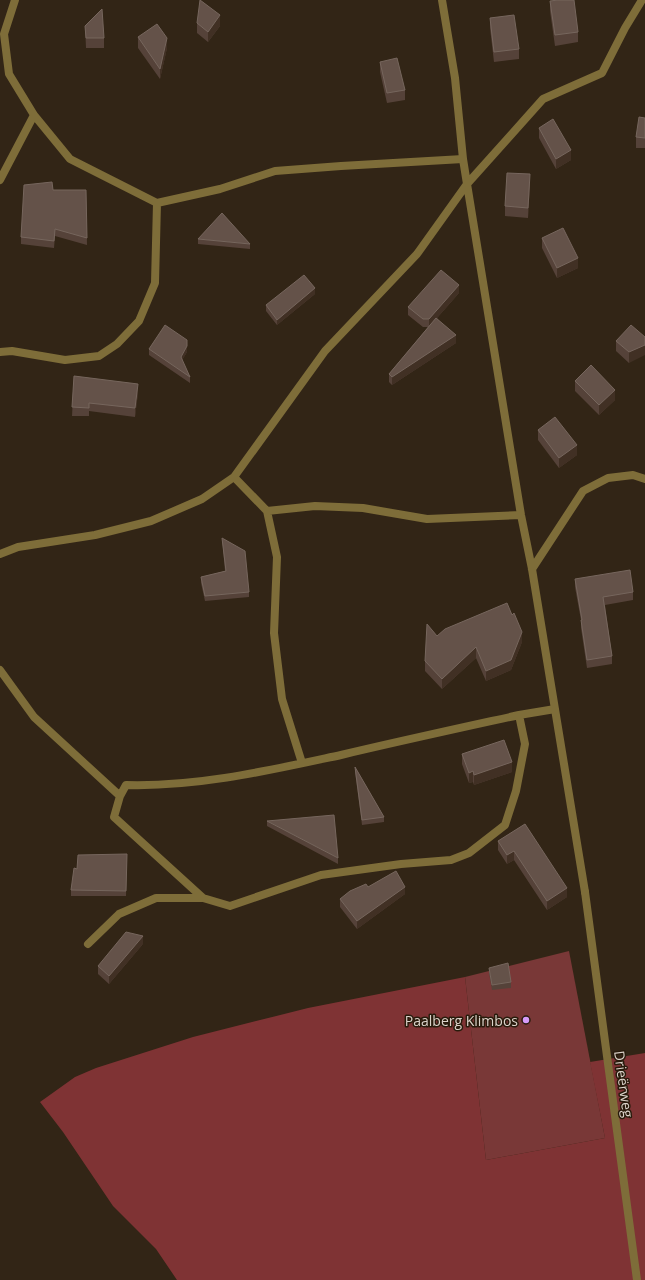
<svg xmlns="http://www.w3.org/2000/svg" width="645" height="1280" viewBox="0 0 645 1280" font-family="'Open Sans',sans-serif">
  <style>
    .green { fill: #793837 }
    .forest { fill: #7f3334 }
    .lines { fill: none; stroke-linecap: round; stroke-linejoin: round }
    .service { stroke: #7e6d39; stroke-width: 8 }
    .minor { stroke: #7e6d39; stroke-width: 8 }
    .wall { fill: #554239 }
    .shaded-wall { fill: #413024 }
    .building { fill: #645249; stroke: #76665d }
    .poi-dot { fill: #d69bf9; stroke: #281b0c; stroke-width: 1.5 }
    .labels { text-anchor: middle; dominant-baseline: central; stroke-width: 3; stroke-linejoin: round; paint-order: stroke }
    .poi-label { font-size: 14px; fill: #dcd3ca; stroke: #281b0c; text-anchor: end }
    .street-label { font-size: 14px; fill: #dcd3ca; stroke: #281b0c }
  </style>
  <rect width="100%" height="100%" fill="#322516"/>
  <path class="green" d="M569,951L605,1138L486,1160L465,977Z"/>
  <path class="forest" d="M465,977L486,1160L605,1138L590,1062L645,1053V1280H177L156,1249L113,1206L63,1132L40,1102L75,1077L96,1068L193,1037L308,1008Z"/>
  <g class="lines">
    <path class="service" d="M34,115L70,159L157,203L220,189L275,171L341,166L463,159
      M0,180L34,115L9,74L4,34L15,0
      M0,352L12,351L65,360L99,356L117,344L139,321L155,283L157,203
      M234,477L267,511L315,506L363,508L427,519L521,515
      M267,511L277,557L274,633L282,699L302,763
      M0,554L18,547L95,535L151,521L202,499L234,477L325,351L417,254L467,184L463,159L455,78L442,0
      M532,569L583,491L608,478L633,475L645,479
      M0,670L34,717L120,796
      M519,715C460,728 400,741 341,755C271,770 199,787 126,785L120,796L114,817L203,898L230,906L321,875L401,864L451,860L469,853L505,825L516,791L525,744L519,715L555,709
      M585,892L532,569L521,515L467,184L543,99L602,73L625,28L642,0
      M88,944L119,914L156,898H203"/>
    <path class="minor" d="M585,892L637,1280"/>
  </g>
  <path class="wall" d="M550,1L578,32V42L555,46L550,11Z
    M490,18L519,49V59L494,62L490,28Z
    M197,23L220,26L208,42L197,33Z
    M85,26L104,38V48H86Z
    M138,37L167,48L160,79L138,48Z
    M380,62L405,90V100L387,103L380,72Z
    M645,118V148H636V137Z
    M539,128L571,160L556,169L539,138Z
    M530,184L528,218L505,216V206Z
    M53,190H86L87,245L55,236L54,248L21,244V237Z
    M542,238L578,268L557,278L542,248Z
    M198,239L250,244V249L198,244Z
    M459,293L437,318L456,343L392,385L389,382V374L428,327H423L408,315V307Z
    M315,294L277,325L266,311V305Z
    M645,337L629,363L616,351V341Z
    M149,349L187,352L182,360L190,377V383L149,355Z
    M74,376L138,393L135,417L89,411V416H72Z
    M575,381L615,400L599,415L575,391Z
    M538,430L577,455L559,468L538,440Z
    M222,538L249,592V597L205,601L201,583V577L225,571Z
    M575,579L633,592V600L605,605L612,656V664L587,668L581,628V620L575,587Z
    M437,636L522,642L511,670L486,681L476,658L442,689L425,671V661Z
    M462,754L512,772L474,785L473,782L469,783L462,764Z
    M355,767L384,817V822L362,825L355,772Z
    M267,821L338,858V864L267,826Z
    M525,824L567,897L547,910L514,860L507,864L498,850V841Z
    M127,854L126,896H71V890L77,869Z
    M368,887L405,894L357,929L340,907V899Z
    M143,944L109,984L98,974V966Z
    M489,968L511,982V988L492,990L489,973Z"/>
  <path class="shaded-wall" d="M220,15V26L208,42V32Z
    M167,38V48L160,79V69Z
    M571,150V160L556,169V159Z
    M530,174V184L528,218V208Z
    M578,258V268L557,278V268Z
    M459,285V293L429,327V319Z
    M315,288V294L277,325V320Z
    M456,335V343L392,385V377Z
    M645,345V355L629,363V352Z
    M187,346V352L181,362V357Z
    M138,384V393L135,417V408Z
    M615,390V400L599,415V405Z
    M577,445V455L559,468V458Z
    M522,632V642L511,670L486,681V671Z
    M476,647V658L442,689V679Z
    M512,762V772L474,785V775Z
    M473,771V782L469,783V773Z
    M514,851V860L507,864V855Z
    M405,887V894L357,929V921Z
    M567,888V897L547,910V901Z
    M143,936V944L109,984V976Z"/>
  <path class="building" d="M200,0L220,15L208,32L197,23Z
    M558,0H574L578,32L555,35L550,1Z
    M102,9L104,38H86L85,26Z
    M514,15L519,49L494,52L490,18Z
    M157,24L167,38L160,69L138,37Z
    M397,58L405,90L387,93L380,62Z
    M639,117L645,118V138L636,137Z
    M553,119L571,150L556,159L539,128Z
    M507,173L530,174L528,208L505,206Z
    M52,182L53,190H86L87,238L55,229L54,241L21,237L24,185Z
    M222,213L250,244L198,239Z
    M563,228L578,258L557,268L542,238Z
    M441,270L459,285L429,319H423L408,307Z
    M304,275L315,288L277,320L266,305Z
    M436,318L456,335L392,377L389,374Z
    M165,325L187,340V346L181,357L190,377L149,349Z
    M631,325L645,337V345L629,352L616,341Z
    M591,365L615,390L599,405L575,381Z
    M74,376L138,384L135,408L89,403V408L72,407Z
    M555,417L577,445L559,458L538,430Z
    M222,538L245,551L249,592L205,596L201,577L226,571Z
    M630,570L633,592L603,597L612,656L587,660L581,620H582L575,579Z
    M507,603L512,615L514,613L522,632L511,660L486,671L476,647L442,679L425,661L427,624L437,636L445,629Z
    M504,740L512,762L474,775L473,771L469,773L462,754Z
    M355,767L384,817L362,820Z
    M334,815L338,858L267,821Z
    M525,824L567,888L547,901L514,851L507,855L498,841Z
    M127,854L126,891L71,890L74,868L77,869L78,855Z
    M396,871L405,887L357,921L340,899L350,891L366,884L368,887Z
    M126,932L143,936L109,976L98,966Z
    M508,963L511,982L492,985L489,968Z"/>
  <circle class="poi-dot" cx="526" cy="1020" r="4"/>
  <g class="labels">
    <g class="poi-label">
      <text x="518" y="1020">Paalberg Klimbos</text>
    </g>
    <g class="street-label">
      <text transform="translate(624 1084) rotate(82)">Drieërweg</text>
    </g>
  </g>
</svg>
